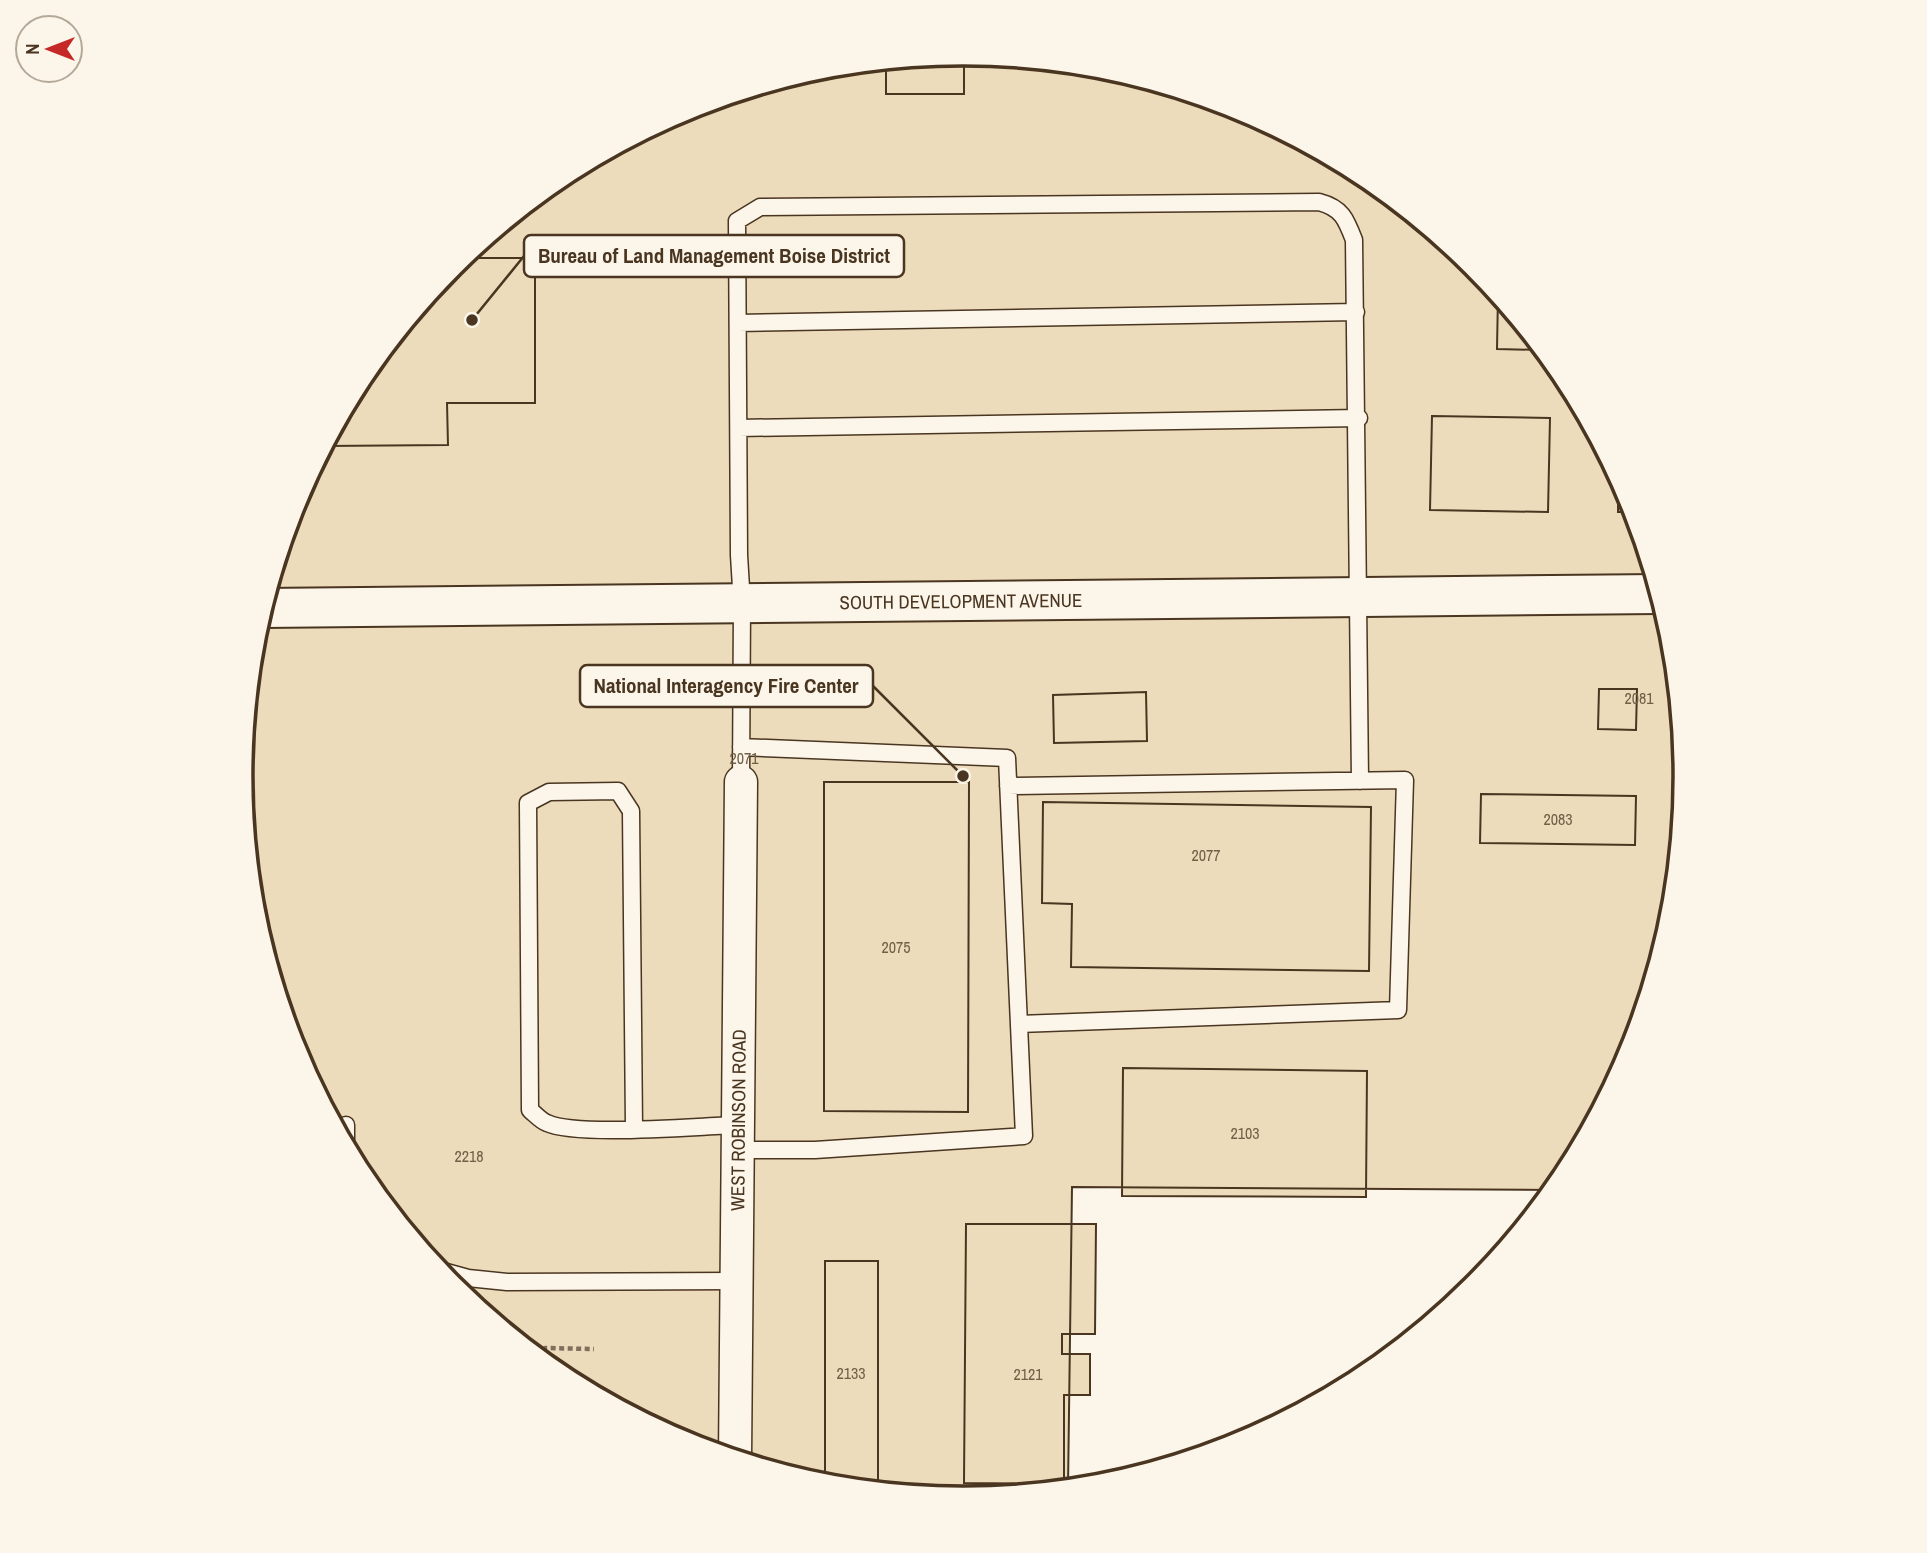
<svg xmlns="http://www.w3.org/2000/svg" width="1927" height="1553" viewBox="0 0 1927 1553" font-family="'Archivo Narrow',sans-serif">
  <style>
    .building { fill: #ecdcbc; stroke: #4a3520; stroke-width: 2 }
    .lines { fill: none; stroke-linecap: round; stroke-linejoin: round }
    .service-casing { stroke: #4a3520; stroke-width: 19 }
    .minor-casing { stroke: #4a3520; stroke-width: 35 }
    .tertiary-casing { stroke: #4a3520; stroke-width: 42 }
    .path { stroke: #7f6f5c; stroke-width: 4.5; stroke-dasharray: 5 3.5; stroke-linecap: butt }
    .service { stroke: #fbf6e9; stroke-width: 16 }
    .minor { stroke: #fbf6e9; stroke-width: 32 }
    .tertiary { stroke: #fbf6e9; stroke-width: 38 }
    .labels { text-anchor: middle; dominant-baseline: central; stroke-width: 5; stroke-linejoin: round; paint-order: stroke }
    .number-label { font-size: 16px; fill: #725f47 }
    .street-label { font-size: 19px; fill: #4a3520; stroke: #fbf6e9 }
    .rim { fill: none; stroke: #4a3520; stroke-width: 3.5 }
    .leader { fill: none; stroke: #4a3520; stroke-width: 2.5 }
    .callout-dot { fill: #4a3520; stroke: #fbf6e9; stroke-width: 2.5 }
    .callout { fill: #fbf6e9; stroke: #4a3520; stroke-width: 2.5 }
    .callout-label { font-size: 21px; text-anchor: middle; font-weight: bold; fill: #4a3520 }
  </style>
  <rect width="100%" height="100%" fill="#fbf6e9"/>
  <path class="building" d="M964,54V94H886V62Z
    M964,54L1105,68L1240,109L1365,176L1474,266L1564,376L1631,500L1672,636L1686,777L1672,918L1631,1053L1564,1178L1554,1190L1072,1187L1068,1488L964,1499L822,1485L687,1444L562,1377L453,1287L363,1177L296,1053L255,917L241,776L255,635L296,500L363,375L453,266L563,176L687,109L823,68Z
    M462,258H535V403H447L448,445L325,446L363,375Z
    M1498,295L1543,350L1497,349Z
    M1432,416L1550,418L1548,512L1430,510Z
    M1618,477L1631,500L1634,512H1618Z
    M1599,689H1637L1636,730L1598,729Z
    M1146,692L1147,741L1054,743L1053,695Z
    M824,782H969L968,1112L824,1111Z
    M1481,794L1636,796L1635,845L1480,843Z
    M1043,802L1371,807L1369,971L1071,967L1072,904L1042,903Z
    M1123,1068L1367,1071L1366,1197L1122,1196Z
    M966,1224H1096L1095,1334H1062V1354H1090V1395H1064V1484L964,1483Z
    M825,1261H878V1490L825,1485Z"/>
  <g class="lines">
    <g class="service-casing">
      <path id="service" d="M738,323L1356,312
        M739,428L1359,418
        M741,782L742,604L739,555L737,221L760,207L1319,202C1342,208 1346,219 1354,240L1360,781
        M1008,786L1405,780L1398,1010L1019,1024
        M346,1125V1146
        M634,1128L631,811L618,791L549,792L528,803L530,1110C535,1114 541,1121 547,1123C577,1137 699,1126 738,1125
        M738,1150H815L1024,1136L1007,758L741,747
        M439,1270L468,1278L507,1282L736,1281"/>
    </g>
    <g class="minor-casing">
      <g id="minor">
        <path id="s1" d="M735,1458L741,782"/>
      </g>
    </g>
    <g class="tertiary-casing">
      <g id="tertiary">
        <path id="s2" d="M263,608L1659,594"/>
      </g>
    </g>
    <path class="path" d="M537,1356L545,1348L594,1349"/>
    <use href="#service" class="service"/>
    <use href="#minor" class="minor"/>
    <use href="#tertiary" class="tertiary"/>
  </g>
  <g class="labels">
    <g class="number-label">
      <text x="1639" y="698">2081</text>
      <text x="744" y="758">2071</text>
      <text x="1558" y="819">2083</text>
      <text x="1206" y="855">2077</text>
      <text x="896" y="947">2075</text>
      <text x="1245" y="1133">2103</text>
      <text x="469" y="1156">2218</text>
      <text x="851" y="1373">2133</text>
      <text x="1028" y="1374">2121</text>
    </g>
    <g class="street-label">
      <text stroke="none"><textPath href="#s2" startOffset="698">SOUTH DEVELOPMENT AVENUE</textPath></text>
      <text stroke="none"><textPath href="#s1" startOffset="338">WEST ROBINSON ROAD</textPath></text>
    </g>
  </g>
  <path d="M0 0H1927V1553H0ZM253 776a710 710 0 1 1 1420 0a710 710 0 1 1-1420 0Z" fill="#fbf6e9" fill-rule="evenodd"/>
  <path class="rim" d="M253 776a710 710 0 1 1 1420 0a710 710 0 1 1-1420 0Z"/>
  <path class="leader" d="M472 320L524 256M963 776L873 686"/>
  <g class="callout-dot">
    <circle cx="472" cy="320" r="7"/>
    <circle cx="963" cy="776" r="7"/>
  </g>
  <g class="callout">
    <rect x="524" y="235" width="380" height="42" rx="7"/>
    <rect x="580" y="665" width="293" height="42" rx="7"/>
  </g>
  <g class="callout-label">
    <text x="714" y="263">Bureau of Land Management Boise District</text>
    <text x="726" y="693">National Interagency Fire Center</text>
  </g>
  <g transform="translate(49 49) rotate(270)"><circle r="33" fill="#fbf6e9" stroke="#b4a999" stroke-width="2"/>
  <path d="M0-5L12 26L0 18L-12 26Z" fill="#c62828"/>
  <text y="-10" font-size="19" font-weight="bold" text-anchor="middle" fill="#4a3520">N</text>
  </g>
</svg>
